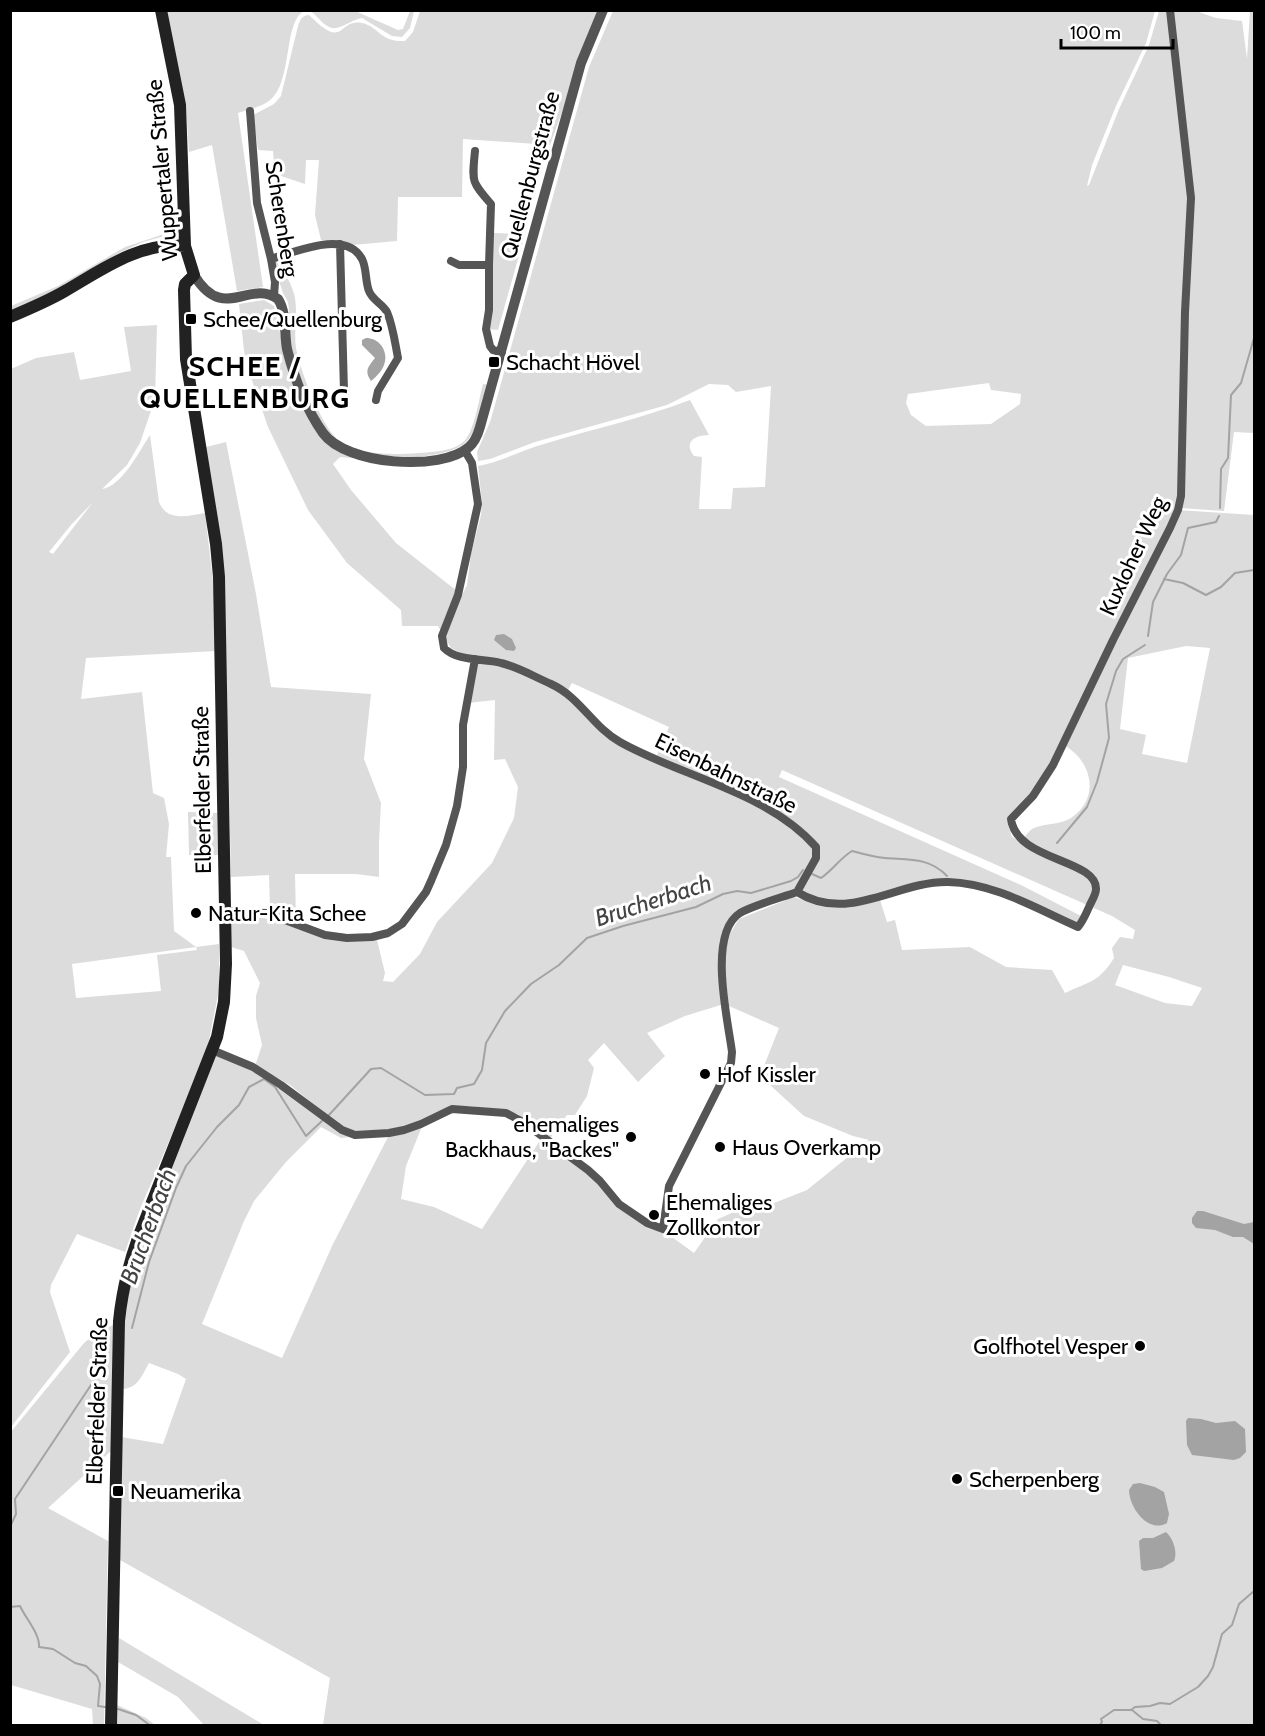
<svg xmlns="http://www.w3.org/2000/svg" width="1265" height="1736" viewBox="0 0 1265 1736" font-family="Cabin,sans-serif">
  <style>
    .green { fill: #dcdcdc; fill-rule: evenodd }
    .water { fill: #a3a3a3 }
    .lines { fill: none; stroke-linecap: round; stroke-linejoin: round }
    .stream { stroke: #a3a3a3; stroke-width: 2 }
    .minor { stroke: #555; stroke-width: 8 }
    .tertiary { stroke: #555; stroke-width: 10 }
    .secondary { stroke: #222; stroke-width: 12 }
    .poi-dot { fill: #000; stroke: #fff; stroke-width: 2 }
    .labels { text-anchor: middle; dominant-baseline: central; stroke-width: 6; stroke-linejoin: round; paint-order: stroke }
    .street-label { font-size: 22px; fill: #000; stroke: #fff }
    .poi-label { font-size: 22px; fill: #000; stroke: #fff; text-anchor: start }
    .water-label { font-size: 24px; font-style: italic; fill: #444; stroke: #fff }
    .district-label { font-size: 28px; font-weight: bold; letter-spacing: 1.5px; fill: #000; stroke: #fff }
  </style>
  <rect width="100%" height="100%" fill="#fff"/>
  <path class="green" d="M166,11H304C283,22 293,84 269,101C261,107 247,110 238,113L263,287L237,291L212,145L189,152L186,108Z
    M310,11H355L398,30L403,29L410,11H414L410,28L402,37L392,36L362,18C352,19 338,32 329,27C321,23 317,15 310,11Z
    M420,11H599L550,145L463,139L462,197H398L397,241L352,245L342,241L321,240L315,215L319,160H306L305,184L275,174L273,151L258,150L253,115L274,104L281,96L298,26C300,20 302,15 309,15C346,52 337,18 362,23C380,27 379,42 405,41L413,32Z
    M613,11H1155L1146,43L1116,106L1092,165L1087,186L1089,185L1119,109L1149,45L1159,11H1168L1189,196L1181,496L1177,510L1254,515V1725H323L330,1678L120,1560L121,1437L163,1444L186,1379L178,1374L149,1363C142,1375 138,1388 123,1389L125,1295L132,1264L216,1056L253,1069L279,1083L342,1133L350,1137L341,1138L321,1127L286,1162L254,1201L244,1221L202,1324L282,1358L333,1244L389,1135L423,1124L406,1166L401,1199L434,1207L482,1229L541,1139L596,1180L618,1205L635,1217L658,1227L694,1253L718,1219L734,1212L769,1205L807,1190L869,1140L853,1136L804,1116L760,1076L779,1028L729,1006L724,963L728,937L739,919L794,897L820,905L851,907L880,900L887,922L895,920L902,950L970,947L1006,967L1052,970L1065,993C1090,981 1098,983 1114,958L1112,948L1120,937L1133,939L1135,930L1112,916L782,770L779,777L1021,885L1083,917L1075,924C1034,905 989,878 941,880C934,880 926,883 919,885C886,893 830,917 801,890C806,881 814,870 817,860C825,835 783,815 765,805L762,810C776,817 807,833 812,849C815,857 808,868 804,874C800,880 797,888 790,892C771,905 739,904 727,927C715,950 721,980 724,1004L685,1016L647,1033L665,1056L638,1082L604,1043L588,1060L594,1068L587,1096L575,1115H567L549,1140L518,1114L470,1106L439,1111L419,1123L405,1127L376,1131H357L344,1129L290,1085L255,1066L262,1045L256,1018V996L260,983L244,951L231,947V925L235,917C260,910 303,933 330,939C345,942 361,941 377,940L385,973L383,981L393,982L420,954L437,922L492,863L514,818L518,787L505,759L494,760L495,700L468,703L477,663L501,666L557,690L608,737L621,746L688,777L692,771L657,755L669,727L572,683L568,690L504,661L464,655L451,648L438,626H402L401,610L347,563L308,510L268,427L245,360L239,304L264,300L274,306C284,348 293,408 324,441C331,449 342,454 352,458L340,457L333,464L351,490L396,543L462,595L467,585L471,554L481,515L482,503L478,466C501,462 522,450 544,444C593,429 643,418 690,400L709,435C695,435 683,442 694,456L702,457L699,509H731L733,488L765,487L771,386L736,392L728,385L709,384L667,405L535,442L490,459L478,461L477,452L490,422L498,394L589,67ZM989,383L991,390L1021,394L1020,404L991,424L926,426L911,415L906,403L908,394ZM1186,646L1210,648L1187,763L1142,754L1146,735L1120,729L1128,658ZM1064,745C1092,761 1101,798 1071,818C1060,825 1046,823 1034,828C1029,830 1025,837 1021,841L1012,837L1008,825L1015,813L1031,795ZM1123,965L1169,977L1202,988L1192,1006L1165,1003L1115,985Z
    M1172,11H1196L1216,18L1242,21L1247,59L1250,11H1254V433L1234,432L1224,511L1180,508L1193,198Z
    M177,206V222L172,234L143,242L117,254L53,291L11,311V306L58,286L125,247L170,232L174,224Z
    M493,233L525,234L498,330L488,329Z
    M276,261C281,269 289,279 292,288C300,306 293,329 296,348C300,370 322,430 341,442C363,455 393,455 418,453C431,452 450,452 462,443C474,435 479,398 483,384L489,385C473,437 477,451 417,457C390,460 356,456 334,439C314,423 292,360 289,335C288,324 290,313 288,303C287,298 283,295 282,290C279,282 277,273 274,264Z
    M157,325L155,399L140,443L127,465L102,489C121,487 139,452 150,435L159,502C167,522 188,516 205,513L214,590L216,651L86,658L81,699L142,692L153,793L164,798L169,824L166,857H171L174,931L196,947L219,944V990L209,1040L200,1069L140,1209L125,1252L77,1234L51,1285L50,1292L70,1352L11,1427V369L36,358L74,352L80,380L131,371L124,327ZM93,502L53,554L49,552L71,525ZM196,947L197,950L157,955L161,991L76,998L72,964Z
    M226,442L256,594L271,687L371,694L364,759L381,803L379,842V877L356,874H295L296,920L270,910L269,875L231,877L228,739L206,447Z
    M188,812L217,813L218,855H189Z
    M113,1325L111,1451L48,1508L108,1541L104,1725H93L92,1709L11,1685L10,1433L84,1343L96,1333Z
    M119,1638L264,1725H204L178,1697L118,1662Z
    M115,1704L146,1718L155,1725L115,1726Z"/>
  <path class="water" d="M366,338C380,338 389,352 384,365C382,371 376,377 371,381C364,371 368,367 375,358L362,345V340Z
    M504,634L512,639L516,648L514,651L506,650L494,640L496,635Z
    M1203,1211L1244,1224L1254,1222V1244L1243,1237H1233L1215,1230L1196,1228L1192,1223V1218L1197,1211Z
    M1188,1418L1201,1419L1216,1423L1235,1421L1245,1429L1246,1452L1240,1458L1234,1460L1192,1455L1187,1445L1186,1421Z
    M1140,1483L1155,1487L1164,1492L1169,1514L1167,1523C1148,1534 1129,1507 1129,1490L1133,1484Z
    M1166,1532C1173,1538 1178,1552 1174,1561L1162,1568L1144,1571L1141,1569L1139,1541L1143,1538H1153Z"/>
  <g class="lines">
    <path class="stream" d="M1220,508L1221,469L1228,458L1231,395L1241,383L1254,338
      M1164,579L1183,583L1206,595L1221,587L1235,573L1254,570
      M1148,636L1153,602L1167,574L1181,555L1188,528L1216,522L1219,516
      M1057,843L1087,807L1097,782L1109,738L1106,704L1116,671L1123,659L1145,645
      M812,874L821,878C833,870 839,859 852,851C863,854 874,857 885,858C908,860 929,857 947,876
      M329,1115L371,1069L381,1068L425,1095L454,1094L457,1088L474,1084L482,1070L486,1043L505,1011L531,984L559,965L587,938L623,926L696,907L723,894L737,891L751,893L791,881L798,877L803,870
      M132,1328L149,1262L176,1188L186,1166L217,1127L239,1105L249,1087L264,1079L275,1087L306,1136L323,1120
      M10,1527L16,1514L15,1499L97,1376L101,1344L107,1338
      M10,1607L20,1606C26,1619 40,1634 39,1647L53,1649L75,1663L86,1666L97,1676L100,1684L98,1706L105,1707
      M118,1709L136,1715L151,1726
      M1132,1710L1143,1719L1157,1721L1162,1726
      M1099,1726L1102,1722L1101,1719L1114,1710H1131L1135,1707L1150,1706L1160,1703L1170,1704L1198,1687L1208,1676L1213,1667L1222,1634L1232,1625L1239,1604L1254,1591"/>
    <path class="minor" d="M250,111L257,203L271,259L275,282L274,296
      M340,244L344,391
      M271,259C295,252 346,229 362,259C367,269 365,281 369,291C372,300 383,304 387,312C393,326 395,343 398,358L378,391L376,400
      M451,261L459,265H489L491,204C471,181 472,182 475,151
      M489,265V310L486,329L490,346L493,350L502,352
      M465,451L472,463L478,504L458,595L442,636L444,648C458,662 483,658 501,663C518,667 535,677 551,684C580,697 593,727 620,742C682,777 768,792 816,847V858L797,892
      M797,892C849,924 896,881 948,882C994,883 1037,909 1078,927C1083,921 1086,914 1089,907C1091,902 1096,895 1096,889C1097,859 1016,861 1011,819L1033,796L1053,765L1113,640L1170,528L1178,510L1181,496L1185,312L1191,198L1170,10
      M225,911L266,913L325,935L347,938L372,937L388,933L402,924L426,892L431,881L446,845L457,806L463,767V725L475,659
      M212,1050L253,1067L281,1085L342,1130L355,1135L389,1133L404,1130L421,1124L452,1109L506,1113L523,1122L588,1170L600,1181L619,1204L647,1223L663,1229L669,1186L731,1063L732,1052C728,1020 707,934 740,913C754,905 780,898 797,892"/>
    <path class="tertiary" d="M194,275C224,324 249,278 278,299C287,313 284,333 287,349C294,377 306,409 323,433C346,465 441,472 469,447C475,442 478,434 480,427L581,63L603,10"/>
    <path class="secondary" d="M10,317C29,309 48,301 65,291C103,269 139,242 185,246
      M111,1726L119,1321C122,1292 128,1266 138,1238L217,1037L224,1002L226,964L219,577L216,544L186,359L184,290L185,284L194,275L185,246L180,105L161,10"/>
  </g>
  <g class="poi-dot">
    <rect x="185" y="313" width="12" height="12" rx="3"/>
    <rect x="488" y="356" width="12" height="12" rx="3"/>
    <circle cx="196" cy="913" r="6"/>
    <circle cx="705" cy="1074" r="6"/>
    <circle cx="631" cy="1137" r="6"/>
    <circle cx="720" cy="1147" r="6"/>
    <circle cx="654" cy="1215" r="6"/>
    <circle cx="1140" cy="1346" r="6"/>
    <circle cx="957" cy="1479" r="6"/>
    <rect x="112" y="1485" width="12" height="12" rx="3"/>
  </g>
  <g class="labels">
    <g class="street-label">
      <text transform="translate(162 170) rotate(-95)">Wuppertaler Straße</text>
      <text transform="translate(530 175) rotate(-75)">Quellenburgstraße</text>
      <text transform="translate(282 219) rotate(81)">Scherenberg</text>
      <text transform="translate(1133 556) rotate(-65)">Kuxloher Weg</text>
      <text transform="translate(726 773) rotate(26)">Eisenbahnstraße</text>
      <text transform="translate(202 790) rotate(-91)">Elberfelder Straße</text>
      <text transform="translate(97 1401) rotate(-88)">Elberfelder Straße</text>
    </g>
    <g class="poi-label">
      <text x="203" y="319">Schee/Quellenburg</text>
      <text x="506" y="362">Schacht Hövel</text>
      <text x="208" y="913">Natur-Kita Schee</text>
      <text x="717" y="1074">Hof Kissler</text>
      <text x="619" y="1124" text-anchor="end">ehemaliges<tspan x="619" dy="25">Backhaus, "Backes"</tspan></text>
      <text x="732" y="1147">Haus Overkamp</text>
      <text x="666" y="1202">Ehemaliges<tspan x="666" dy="25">Zollkontor</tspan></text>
      <text x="1128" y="1346" text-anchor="end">Golfhotel Vesper</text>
      <text x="969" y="1479">Scherpenberg</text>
      <text x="130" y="1491">Neuamerika</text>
    </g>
    <g class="water-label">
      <text transform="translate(653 900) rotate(-18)">Brucherbach</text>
      <text transform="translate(148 1226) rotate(-70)">Brucherbach</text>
    </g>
    <g class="district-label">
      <text x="245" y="366">SCHEE /<tspan x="245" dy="32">QUELLENBURG</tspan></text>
    </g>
  </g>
  <rect width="1265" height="1736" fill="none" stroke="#000000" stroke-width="24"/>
  <path d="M1061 39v9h112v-9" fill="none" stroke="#000000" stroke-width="3"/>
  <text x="1070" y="39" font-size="18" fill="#000000" stroke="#ffffff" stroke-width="4.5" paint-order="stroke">100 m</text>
</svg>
